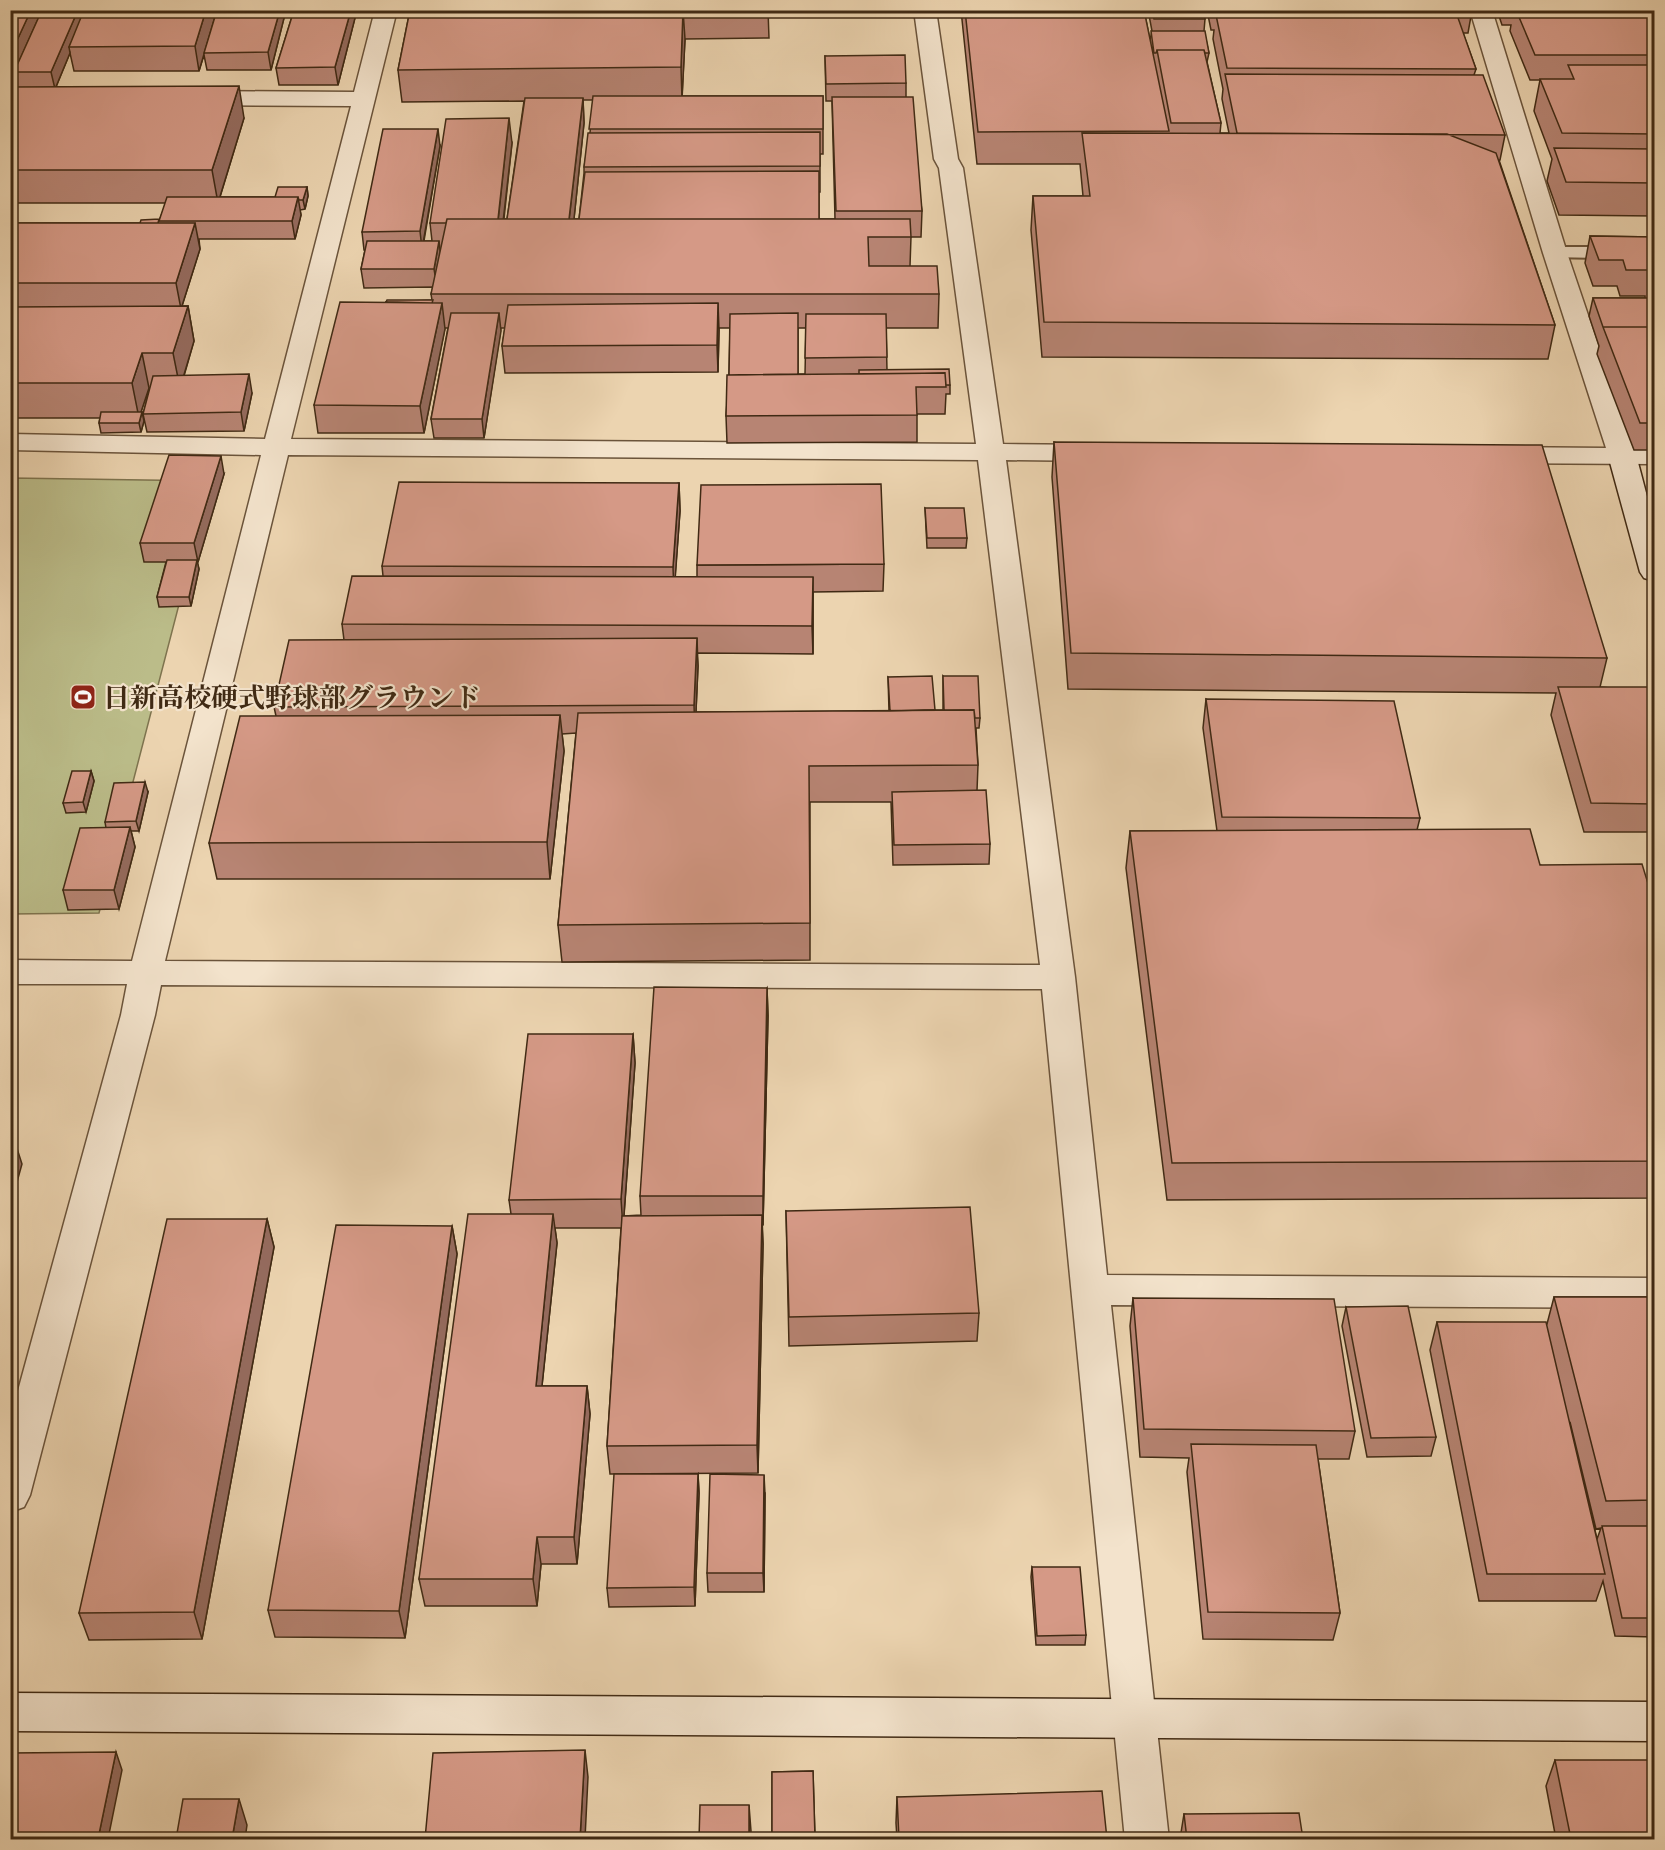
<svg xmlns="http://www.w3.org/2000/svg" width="1665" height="1850" viewBox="0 0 1665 1850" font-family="'EB Garamond','Noto Serif JP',serif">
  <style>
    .green { fill: #bbbc89; stroke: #7e734e; stroke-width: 1.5 }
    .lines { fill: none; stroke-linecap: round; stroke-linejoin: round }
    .lane-casing { stroke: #6b543b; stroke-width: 4 }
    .street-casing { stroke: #6b543b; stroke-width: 3 }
    .secondary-casing { stroke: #402a14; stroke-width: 3 }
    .lane { fill: #f3e3cc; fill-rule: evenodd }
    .street { fill: #f3e3cc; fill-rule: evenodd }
    .secondary { fill: #f3e3cc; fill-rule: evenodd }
    .wall { fill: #b78473; stroke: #402a14; stroke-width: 1.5; fill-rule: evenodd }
    .shaded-wall { fill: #956b5e; stroke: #402a14; stroke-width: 1.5 }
    .building { fill: #d59986; stroke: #402a14; stroke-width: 1.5 }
    .labels { text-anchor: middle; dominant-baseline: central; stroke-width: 4.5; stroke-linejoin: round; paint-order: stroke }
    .poi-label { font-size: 27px; font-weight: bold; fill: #402a14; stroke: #f3e3cc; text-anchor: start }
  </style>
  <rect width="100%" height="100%" fill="#ecd4b0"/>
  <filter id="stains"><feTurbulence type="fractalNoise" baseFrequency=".00333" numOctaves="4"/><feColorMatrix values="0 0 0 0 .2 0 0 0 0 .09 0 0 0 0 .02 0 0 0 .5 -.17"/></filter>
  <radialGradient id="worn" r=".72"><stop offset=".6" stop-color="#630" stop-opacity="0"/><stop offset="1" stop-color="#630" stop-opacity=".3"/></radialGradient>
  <path class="green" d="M11,478L211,481L99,913L11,914Z"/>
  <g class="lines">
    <g class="lane-casing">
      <path id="lane" d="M1555,247H1654V259L1548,257L1544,253L1548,249Z"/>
    </g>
    <g class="street-casing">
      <path id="street" d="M375,10H397L291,439L976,444L939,168L934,159L914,10H936L958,159L963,168L1003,444L1098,445L1108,447L1112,453L1108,459L1098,461L1006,460L1075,977L1107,1275L1654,1278V1308L1111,1305L1169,1840H1125L1042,989L161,985L155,1015L30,1495L24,1507L10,1512V1420L121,1015L127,984H10V960L132,961L261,455L10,450V434L265,439L351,106L195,105L187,103L184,98L187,93L195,91L354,92ZM288,455L978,460L1040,965L165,961Z
        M1470,10H1492L1567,253L1633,448H1654V464L1500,463L1490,461L1486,455L1490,449L1500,447L1606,448L1543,253Z"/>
    </g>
    <g class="secondary-casing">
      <path id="secondary" d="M1622,447L1632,449L1636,455L1654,523V581L1644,578L1640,572L1608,455L1612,449Z
        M10,1693L1654,1702V1741L10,1731Z"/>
    </g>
    <use href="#lane" class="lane"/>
    <use href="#street" class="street"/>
    <use href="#secondary" class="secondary"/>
  </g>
  <path class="wall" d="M10,10H286L271,70H207L204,55L199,71H74L70,53L56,87L244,118L220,197H275L307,187L308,196L305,209L300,210L301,215L295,239H199L200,249L182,306H188L194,341L184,376L252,393L244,431L147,432L143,414L150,388H149L141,412H142L144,421L141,432L101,433L99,423L100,418H10V223H140L159,221L166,203H10V87H17L14,72L17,66H10Z
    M294,10H357L338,85H279L276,68Z
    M410,10H768L769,38L685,39L682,96H823V154H820V192H819V219H835L832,101H826L825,56L906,83V97L922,211L921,237H911L910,266L939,294L938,328H886L887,370L950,385V394H946L945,414H917V442L727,443L726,416L729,375L730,328H719L718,372L505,373L502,346L505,328H501L484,438H434L431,419L448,328H445L424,433H318L314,405L386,302L432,300L431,294L433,287L364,288L361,269L365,250H364L362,232L440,146L424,241H432L430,223L512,143L504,219H507L524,101L402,102L398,70ZM583,100H593L590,133L584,167V173L579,219H574L584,123ZM798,328H806L805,374H798Z
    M961,10H1144L1150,40L1152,31L1148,10H1203L1205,19L1204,31L1209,53L1207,62L1221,123L1220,133H1229L1222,99L1223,89L1213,39L1214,30H1211L1207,10H1317L1318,15H1327L1326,10H1469L1471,16L1468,33H1463L1476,69L1474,75L1505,135L1500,160H1499L1555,325L1548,359L1042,357L1031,230L1033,196H1083L1080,164H977Z
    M1497,10H1654V216L1559,215L1547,181L1552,159L1534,111L1540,80H1530L1510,31L1511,25H1502Z
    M1590,236L1654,237V450H1634L1597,354L1599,346L1589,316L1593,298H1645V296H1620L1617,286H1593L1585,263Z
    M1054,442L1607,658L1600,687L1654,692V832H1584L1551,715L1556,693L1068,689L1052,477Z
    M224,474L198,562H197L199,569L191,606L159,607L157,597L166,562H144L140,543Z
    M679,483L680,511L675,577H697V565L884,564L883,591L813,592V654L697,653L698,666L696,712L889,711L888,677L935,710H943V676L980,718L979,728H976L978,765L977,791L990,844L989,864L893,865L891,802H810V960L562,962L558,925L576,733L562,734L564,751L550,879H217L209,843L276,716L274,707L344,640L342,624L383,576L382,566Z
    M925,508L967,538L966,548H927Z
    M1206,699L1420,818L1417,830L1540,865L1654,903V1198L1167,1200L1126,868L1130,831H1217L1203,728Z
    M91,771L94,781L86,812L66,813L63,803Z
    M148,792L139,831H131L135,847L119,909L68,910L63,890L106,828L105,822Z
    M767,988L768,1016L763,1225H762L763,1244L758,1473L610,1474L607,1446L621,1228H555L557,1243L542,1386H587L590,1414L577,1564H541L537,1606H425L419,1579L511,1214L509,1200L633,1034L635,1063L624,1216L641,1215L640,1196Z
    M786,1211L979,1313L977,1341L789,1346Z
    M267,1219L274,1247L202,1639L89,1640L79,1613Z
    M452,1226L457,1254L405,1638L275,1637L268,1610Z
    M1554,1297H1654V1637L1615,1636L1603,1581L1596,1601H1479L1430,1350L1437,1322L1547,1324ZM1570,1422L1596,1529L1601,1528L1597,1539Z
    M1133,1298L1355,1431L1349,1459H1318L1340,1613L1333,1640L1203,1639L1187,1472L1189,1458L1140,1457L1130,1326Z
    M1346,1307L1436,1437L1431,1456L1367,1457L1342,1326Z
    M698,1474L699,1493L695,1606L609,1607L607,1588Z
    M765,1494L764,1592H708L707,1573Z
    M1032,1567L1086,1635L1085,1645H1036L1031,1577Z
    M1555,1760L1654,1839H1556L1546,1786Z
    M813,1771L815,1839H772V1772Z
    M897,1797L1107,1839H897L896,1823Z
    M1184,1814L1303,1839H1180Z"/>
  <path class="shaded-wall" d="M31,10H42L17,66L13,49Z
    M78,10H88L69,47L70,53L55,89L51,72Z
    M206,10H217L199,71L195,46Z
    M280,10H286L271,70L268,52Z
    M351,10H357L338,85L335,67Z
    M683,10L685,39L682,100L681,67Z
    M239,86L244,118L218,203L212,170Z
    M583,98L584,123L571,247L569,221Z
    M509,118L512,143L500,248L498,222Z
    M438,129L440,146L422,249L420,231Z
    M307,187L308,196L305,209L303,200Z
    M298,197L301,215L295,239L292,221Z
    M195,223L200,249L181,309L176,283Z
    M439,241L441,259L437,287L434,269Z
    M442,303L445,329L424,433L420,406Z
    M718,303L719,330L718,372L717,345Z
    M188,306L194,341L180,388L173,353Z
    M499,313L501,331L484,438L482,419Z
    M142,353L149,388L139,418L132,383Z
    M249,374L252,393L244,431L241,412Z
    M142,412L144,421L141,432L139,423Z
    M221,456L224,474L198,562L194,543Z
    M679,483L680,511L674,595L673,567Z
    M197,560L199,569L191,606L189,597Z
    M813,577V654L812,626Z
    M697,638L698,666L695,733L694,705Z
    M560,715L564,751L550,879L547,842Z
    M91,771L94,781L86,812L83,802Z
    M145,782L148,792L139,831L136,821Z
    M130,827L135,847L119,909L114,890Z
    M767,988L768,1016L763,1225V1196Z
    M633,1034L635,1063L623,1228L621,1199Z
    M13,1136L22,1164L10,1207V1145Z
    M553,1214L557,1243L539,1414L536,1386Z
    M762,1215L763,1244L758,1473L757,1445Z
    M267,1219L274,1247L202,1639L194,1612Z
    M452,1226L457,1254L405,1638L399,1611Z
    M587,1386L590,1414L577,1564L574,1537Z
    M698,1474L699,1493L695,1606L694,1587Z
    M764,1475L765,1494L764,1592L763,1573Z
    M537,1537L541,1564L537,1606L533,1579Z
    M585,1750L588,1777L585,1839H580Z
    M116,1752L122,1770L108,1839H98Z
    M239,1799L247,1825L245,1839H232Z
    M749,1805L751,1831L750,1839H749Z"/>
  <path class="building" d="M10,10H31L13,49H10Z
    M42,10H78L51,72H14Z
    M84,10H206L195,46L69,47Z
    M217,10H280L268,52L204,53Z
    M294,10H351L335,67L276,68Z
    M410,10H683L681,67L398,70Z
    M965,10H1144L1169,131L978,132Z
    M1152,10H1203L1205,19H1154Z
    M1212,10H1317L1318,13H1213Z
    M1333,10H1469L1471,16L1335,15Z
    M1516,10H1654V55H1535Z
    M1216,15H1457L1476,69L1227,68Z
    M1151,31H1205L1209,53H1205L1204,50H1157L1156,53H1154Z
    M1157,50H1204L1221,123H1171Z
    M905,55L906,83L826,84L825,56Z
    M1568,65H1654V134L1562,133L1540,79H1574Z
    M1225,74L1483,75L1505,135L1237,133Z
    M239,86L212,170H10V87Z
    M593,96H823V129H589Z
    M832,97H913L922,211H836Z
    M525,98H583L569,219H507Z
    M509,118L498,219H447L446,223H430L446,119Z
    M383,129H438L420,231L362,232Z
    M820,132V166L584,167L588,133Z
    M1082,133L1447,134L1496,153L1555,325L1044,322L1033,196H1090Z
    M1554,148L1654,149V183L1566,182Z
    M819,171V219H579L585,172Z
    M278,187H307L303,200H299L298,197H275Z
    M167,197H298L292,221H159Z
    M159,219L158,223H140L141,220Z
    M447,219H910L911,237H868L869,266H937L939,294H431Z
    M10,223H195L176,283H10Z
    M1590,236L1654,237V279L1651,270H1626L1623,260H1599Z
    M367,241H439L434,269H361Z
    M1593,298H1654V327H1603Z
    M387,300H433L432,303L386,302Z
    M340,302L442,303L420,406L314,405Z
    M718,303L717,345L502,346L508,305Z
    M188,306L173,353H142L132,383H10V307Z
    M451,313H499L482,419H431Z
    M798,313V374L729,375L730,314Z
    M806,314H886L887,357L805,358Z
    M1603,327H1654V423H1640Z
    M949,369L950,385H946L945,373L859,374V370Z
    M945,373L946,387H916L917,415L726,416L727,375Z
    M249,374L241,412L143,414L153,376Z
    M101,412H142L139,423H99Z
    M1054,442L1542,445L1607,658L1071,653Z
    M169,455L221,456L194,543H140Z
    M399,482L679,483L673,567L382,566Z
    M881,484L884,564L697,565L701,485Z
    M925,508H964L967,538H927Z
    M167,560H197L189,597H157Z
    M352,576L813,577L812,626L342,624Z
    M697,638L694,705L274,707L289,640Z
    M932,676L935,710L890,711L888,677Z
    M943,676H978L980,718H975L974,710H944Z
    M1558,687H1653L1654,692V804L1591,803Z
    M1206,699L1394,701L1420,818L1222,817Z
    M974,710L978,765L809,766L810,923L558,925L578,713Z
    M560,715L547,842L209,843L240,716Z
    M72,771H91L83,802L63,803Z
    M145,782L136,821L105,822L114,783Z
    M986,790L990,844L894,845L892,792Z
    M130,827L114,890H63L80,828Z
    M1530,829L1540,865L1642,864L1654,903V1161L1172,1163L1130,831Z
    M654,987L767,988L763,1196H640Z
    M528,1034H633L621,1199L509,1200Z
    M970,1207L979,1313L789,1317L786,1211Z
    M468,1214H553L536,1386H587L574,1537H537L533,1579H419Z
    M762,1215L757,1445L607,1446L622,1216Z
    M167,1219H267L194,1612L79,1613Z
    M336,1225L452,1226L399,1611L268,1610Z
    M1554,1297H1654V1500L1606,1501Z
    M1133,1298L1334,1299L1355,1431L1144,1429Z
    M1408,1306L1436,1437L1371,1438L1346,1307Z
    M1437,1322H1546L1605,1574H1487Z
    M1191,1444L1316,1445L1340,1613L1208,1612Z
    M614,1474H698L694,1587L607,1588Z
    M710,1474L764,1475L763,1573H707Z
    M1602,1526H1654V1618H1622Z
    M1032,1567H1080L1086,1635L1037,1636Z
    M585,1750L580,1839H425L433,1753Z
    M116,1752L98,1839H10V1753Z
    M1555,1760H1654V1839H1589L1587,1834H1570Z
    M813,1771L815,1837L772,1838V1772Z
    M1102,1791L1107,1839H899L897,1797Z
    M183,1799H239L232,1839H176Z
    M700,1805H749V1839H699Z
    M1299,1813L1303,1839H1187L1184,1814Z
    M1460,1837L1461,1839H1348Z"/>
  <defs>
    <g id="stadium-square" transform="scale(1.35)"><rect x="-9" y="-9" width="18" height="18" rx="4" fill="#8f2418" stroke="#f3e3cc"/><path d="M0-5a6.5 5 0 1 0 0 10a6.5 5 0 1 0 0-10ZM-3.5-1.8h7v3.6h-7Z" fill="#fff"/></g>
  </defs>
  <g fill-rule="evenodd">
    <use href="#stadium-square" x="83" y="697"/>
  </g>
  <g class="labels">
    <g class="poi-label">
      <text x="103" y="697">日新高校硬式野球部グラウンド</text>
    </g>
  </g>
  <rect width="1665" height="1850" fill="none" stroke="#ecd4b0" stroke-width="36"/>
  <rect x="12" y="12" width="1641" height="1826" fill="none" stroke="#402a14" stroke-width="3"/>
  <rect x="18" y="18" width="1629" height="1814" fill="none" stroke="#402a14" stroke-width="1.5"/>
  <rect width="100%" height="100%" filter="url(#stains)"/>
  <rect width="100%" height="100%" fill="url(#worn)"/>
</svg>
